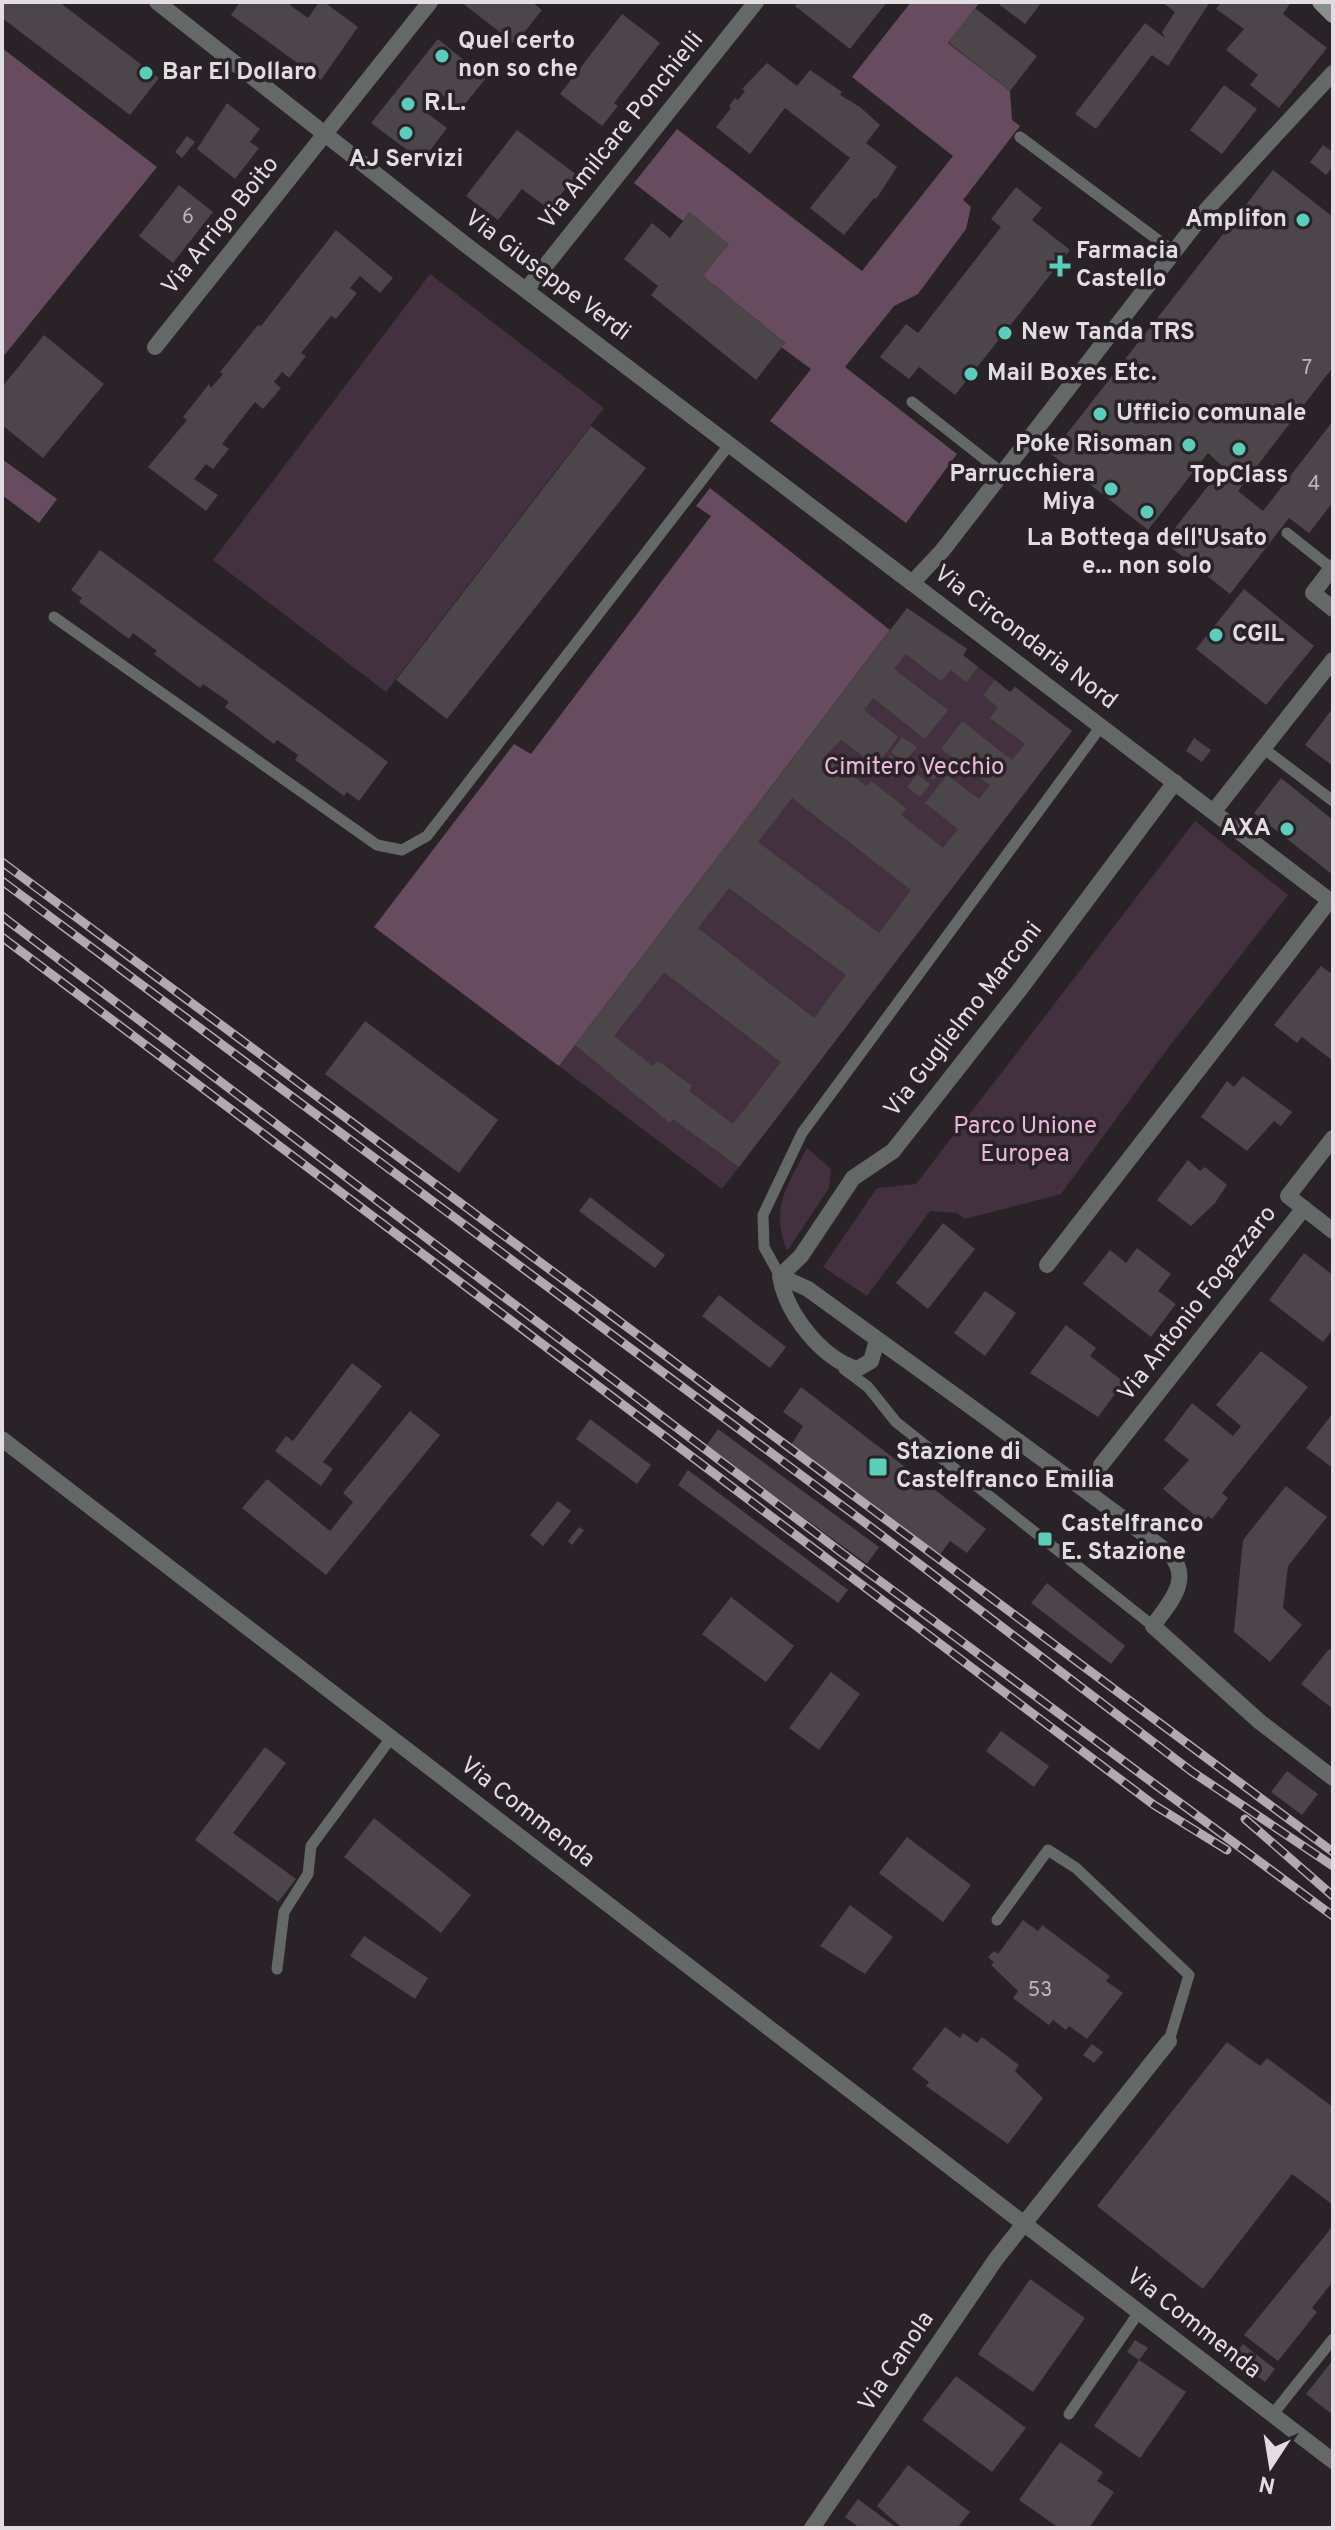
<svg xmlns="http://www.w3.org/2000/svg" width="1335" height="2530" viewBox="0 0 1335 2530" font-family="Overpass,sans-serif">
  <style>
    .green { fill: #44313f }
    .forest { fill: #674c60 }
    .building { fill: #4c454a; fill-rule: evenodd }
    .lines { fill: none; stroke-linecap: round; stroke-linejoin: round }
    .service { stroke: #646867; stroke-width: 11 }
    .minor { stroke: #646867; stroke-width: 16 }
    .tertiary { stroke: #646867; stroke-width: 16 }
    .secondary { stroke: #888f8d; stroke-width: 16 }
    .rail-casing { stroke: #b1abaf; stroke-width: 9 }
    .rail { stroke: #292227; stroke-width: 6; stroke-dasharray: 18; stroke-linecap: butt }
    .poi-dot { fill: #5bcebb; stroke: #292227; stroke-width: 3 }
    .labels { text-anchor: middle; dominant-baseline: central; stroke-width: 7; stroke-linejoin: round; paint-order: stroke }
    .number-label { font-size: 20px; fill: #bcb7ba }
    .poi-label { font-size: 24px; font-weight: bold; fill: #e2dde0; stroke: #292227; text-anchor: start }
    .street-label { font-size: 24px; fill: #e2dde0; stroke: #292227 }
    .park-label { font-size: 24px; fill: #ebb7dc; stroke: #292227 }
  </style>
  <rect width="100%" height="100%" fill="#292227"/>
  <path class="green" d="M430,274L604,408L386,692L213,560Z
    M907,608L967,649L963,655L1010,692L1015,687L1072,731L722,1189L559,1066Z
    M1195,821L1288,895L1168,1048L1061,1194L965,1219L957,1213L930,1211L867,1296L823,1267L877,1188L916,1184Z
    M807,1148L831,1169L829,1188L787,1251C770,1206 787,1187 807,1148Z"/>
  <path class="forest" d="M911,2H980L948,43L1010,91L1012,120L1020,126L963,200L971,207L966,229L918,294L894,306L845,367L957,454L906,523L770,421L811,369L781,347L785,343L703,276L728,244L689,213L683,221L634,183L677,129L862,271L953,156L852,77Z
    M2,48L157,167L2,358Z
    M2,459L57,499L39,523L2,495Z
    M710,488L890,630L559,1066L374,927L514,744L531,754L711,516L696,506Z"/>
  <path class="building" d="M2,2H59L159,78L130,115L2,18Z
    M240,2H292L290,5L308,18L319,2H324L358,27L321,80L231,15Z
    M461,2H532L542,10L515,44Z
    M798,2H887L850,49L795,6Z
    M996,2H1042L1025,24Z
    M1162,2H1210L1168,66L1152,55L1096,129L1075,114L1145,23L1165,38L1162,32L1175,12Z
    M1221,2H1291L1283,14L1327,48L1279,108L1250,85L1258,75L1226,50L1244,29L1216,9Z
    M975,8L1037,56L1010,91L948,42Z
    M622,14L660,43L614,103L618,106L602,126L560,94Z
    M438,39L486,78L461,109L442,95L427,113L447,128L422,161L371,123Z
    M767,63L797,86L810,70L842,92L840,95L860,107L880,125L866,143L897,167L876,199L874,198L844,235L810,208L850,158L785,108L750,154L716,127L731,108L729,106L735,98L738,100L745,91L742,89Z
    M1224,85L1257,109L1222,154L1190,130Z
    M227,103L260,129L250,142L259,148L235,179L197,149Z
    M517,130L577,175L549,209L522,189L498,220L466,196Z
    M187,136L195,142L182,158L175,152Z
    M1323,145L1333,152V166L1326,175L1310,162Z
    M1273,170L1333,217V367L1238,491L1263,511L1333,421V502L1309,533L1289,518L1230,594L1164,542L1223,467L1208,453L1148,530L1051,454Z
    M179,185L213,212L173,263L139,236Z
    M1016,187L1042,208L1032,220L1070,250L955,395L919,367L909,379L880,357L906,324L918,333L1001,227L991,219Z
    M690,212L729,244L703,276L785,343L756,380L651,295L658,286L624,259L652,223L670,238Z
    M336,230L393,278L380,293L360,276L350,288L357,293L336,319L331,316L301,353L306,356L289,378L282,372L274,382L281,388L263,409L255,402L222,444L229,449L213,469L206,464L194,479L218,495L206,511L148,467L187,420L183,417L209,384L211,388L223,374L220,372L258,325L261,326Z
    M44,335L104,384L43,458L2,425V387Z
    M591,426L646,468L447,719L396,680Z
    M100,550L388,762L359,801L347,792L344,796L295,760L298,755L277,740L274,744L225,707L229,702L203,684L200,688L154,654L157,651L133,633L129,639L79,602L82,598L71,590Z
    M1244,589L1314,646L1266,705L1196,649Z
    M907,608L967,649L963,655L978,667L966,682L951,670L941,681L906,654L894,669L948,710L925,739L873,698L864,710L898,737L876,766L841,740L826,755L866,786L871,781L906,808L901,815L943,848L958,829L925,803L947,775L979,799L990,785L941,749L962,721L1012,760L1025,744L990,718L998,707L983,695L995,680L1010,692L1015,687L1072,731L739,1167L673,1119L670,1123L575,1045ZM792,798L911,890L879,933L758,842ZM729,888L846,975L814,1018L698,928ZM664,972L781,1062L733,1124L689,1091L692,1086L658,1061L653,1066L614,1036Z
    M1333,708V766L1305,745Z
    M902,737L917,747L905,762L891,752Z
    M1194,738L1211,750L1202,762L1186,751Z
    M890,755L902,765L893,778L880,768Z
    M929,758L943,768L933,780L920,770Z
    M917,774L930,784L920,797L907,787Z
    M1281,778L1333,820V875L1254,813Z
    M1321,966L1333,975V1061L1302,1037L1297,1043L1274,1025Z
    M365,1021L498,1120L459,1173L325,1074Z
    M1243,1076L1292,1112L1281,1126L1274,1121L1247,1151L1201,1117L1227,1081L1234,1087Z
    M1188,1160L1200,1171L1205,1167L1227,1185L1215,1203L1191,1226L1157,1200Z
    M590,1197L665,1255L655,1268L579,1211Z
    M943,1223L975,1249L928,1309L896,1283Z
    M1137,1248L1171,1274L1158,1291L1176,1304L1151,1337L1083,1284L1110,1250L1126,1263Z
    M1304,1253L1333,1275V1329L1323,1342L1269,1300Z
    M985,1291L1016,1313L985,1356L954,1333Z
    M719,1295L786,1347L770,1368L702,1316Z
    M1066,1325L1096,1348L1090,1356L1124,1382L1098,1417L1030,1373Z
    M1261,1351L1308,1387L1222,1493L1228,1498L1212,1519L1208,1516L1203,1522L1163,1489L1189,1460L1164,1440L1192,1403L1233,1436L1241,1426L1216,1405Z
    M352,1363L382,1386L323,1462L333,1469L321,1486L275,1451L286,1436L293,1441Z
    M801,1387L986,1529L967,1553L950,1541L939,1556L791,1445L803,1426L783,1412Z
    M410,1411L440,1435L326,1575L242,1508L267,1479L330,1531L353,1502L343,1493Z
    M1333,1413V1468L1306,1448Z
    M590,1419L651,1465L637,1484L576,1439Z
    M718,1429L879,1547L867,1564L706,1446Z
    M688,1470L848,1590L838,1603L678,1485Z
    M1286,1486L1327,1517L1288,1566L1283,1608L1302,1625L1270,1662L1234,1632L1243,1540Z
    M558,1501L571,1511L543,1546L530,1535Z
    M579,1527L584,1530L572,1545L568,1541Z
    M1047,1583L1125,1646L1111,1664L1031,1603Z
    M731,1597L794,1646L766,1682L702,1634Z
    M1329,1649L1333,1652V1709L1301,1684Z
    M831,1672L860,1694L819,1750L789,1728Z
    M1001,1731L1049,1766L1034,1787L986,1751Z
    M265,1747L286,1763L233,1833L296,1879L278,1902L195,1840Z
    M1287,1771L1318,1794L1302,1815L1271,1792Z
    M374,1818L471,1895L441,1933L344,1857Z
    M907,1837L971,1885L943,1922L879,1873Z
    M850,1905L893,1937L865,1974L820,1946Z
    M1023,1920L1038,1931L1042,1925L1110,1976L1106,1981L1123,1993L1087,2039L1069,2026L1066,2030L1053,2020L1049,2025L1013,1998L1018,1991L991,1965L994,1962L988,1957L994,1951L998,1954Z
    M364,1936L428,1978L415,1999L350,1956Z
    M945,2027L960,2038L963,2033L977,2043L982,2037L1019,2065L1015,2071L1043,2098L1008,2144L926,2086L929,2082L912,2069Z
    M1227,2042L1260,2066L1267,2058L1333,2107V2205L1292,2174L1203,2289L1097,2206Z
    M1092,2044L1103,2052L1094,2063L1083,2055Z
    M1333,2226V2281L1312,2308L1317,2312L1278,2361L1244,2335Z
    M1030,2279L1085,2318L1033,2392L978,2354Z
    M1135,2340L1148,2348L1139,2360L1127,2352Z
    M1243,2344L1275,2369L1265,2382L1232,2357Z
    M1139,2360L1186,2392L1140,2458L1094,2426Z
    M1333,2360V2415L1306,2394Z
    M956,2376L1026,2428L992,2472L922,2420Z
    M1060,2442L1103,2472L1097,2481L1114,2492L1089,2528H1059L1019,2500Z
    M908,2465L970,2512L957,2528H902L877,2506Z
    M858,2499L897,2528H860L845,2517Z"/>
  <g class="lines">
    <path class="service" d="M1020,137L1174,252
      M912,402L1001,472
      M1287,533L1332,569
      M54,617L377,845L402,850L427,836L729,445
      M1263,748L1333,801
      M780,1276L764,1247L763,1215L802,1133L1102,725
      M844,1369L868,1387L896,1422L1153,1626
      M997,1920L1048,1850L1076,1868L1189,1975L1169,2041
      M277,1969L284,1912L308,1874L311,1846L391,1738
      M1069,2414L1139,2312
      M1272,2415L1333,2339"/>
    <path class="minor" d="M157,2L466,245L912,583
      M526,290L756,2
      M155,347L430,2
      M1333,567L1313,593L1333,609
      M1214,811L1333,660
      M1333,1138L1288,1196L1333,1231
      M1047,1265L1330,900
      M780,1276L808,1289C929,1377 1051,1463 1170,1554C1193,1580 1169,1603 1153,1626L1260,1722L1333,1778
      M780,1276L801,1256L853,1178L893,1151L1021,988L1175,782
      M780,1276C786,1313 821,1358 857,1369L871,1361L877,1340
      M1101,1465L1304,1208
      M812,2528L996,2259L1169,2041"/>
    <path class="tertiary" d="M1333,73L1208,208L942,551L912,583L1333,903
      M2,1439L1333,2461"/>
    <path class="secondary" d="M1320,2L1333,15"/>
    <g class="rail-casing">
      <path id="rail" d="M2,862L1333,1852
        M2,881L864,1522L1191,1771L1333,1866
        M2,916L842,1553L1333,1916
        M2,937L1154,1805L1227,1850
        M1245,1819L1333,1896"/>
    </g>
    <use href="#rail" class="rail"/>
  </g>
  <g class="poi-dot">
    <circle cx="442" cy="56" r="8"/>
    <circle cx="146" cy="73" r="8"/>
    <circle cx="408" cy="104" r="8"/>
    <circle cx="406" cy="133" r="8"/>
    <circle cx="1303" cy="220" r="8"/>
    <path d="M1056 254h8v8h8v8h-8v8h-8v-8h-8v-8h8z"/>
    <circle cx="1005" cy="333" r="8"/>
    <circle cx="971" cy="374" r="8"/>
    <circle cx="1100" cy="414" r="8"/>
    <circle cx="1189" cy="445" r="8"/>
    <circle cx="1239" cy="449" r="8"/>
    <circle cx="1111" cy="489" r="8"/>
    <circle cx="1147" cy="512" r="8"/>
    <circle cx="1216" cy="635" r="8"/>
    <circle cx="1287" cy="829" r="8"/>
    <rect x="868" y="1457" width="20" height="20" rx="4"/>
    <rect x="1037" y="1531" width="16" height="16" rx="4"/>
  </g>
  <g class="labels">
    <g class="number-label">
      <text x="188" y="218">6</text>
      <text x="1307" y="369">7</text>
      <text x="1314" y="485">4</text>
      <text x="1040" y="1991">53</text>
    </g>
    <g class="poi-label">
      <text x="458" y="42">Quel certo<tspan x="458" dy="28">non so che</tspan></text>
      <text x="162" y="73">Bar El Dollaro</text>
      <text x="424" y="104">R.L.</text>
      <text x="406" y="160" text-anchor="middle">AJ Servizi</text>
      <text x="1287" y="220" text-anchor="end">Amplifon</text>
      <text x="1076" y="252">Farmacia<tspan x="1076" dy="28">Castello</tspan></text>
      <text x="1021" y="333">New Tanda TRS</text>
      <text x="987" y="374">Mail Boxes Etc.</text>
      <text x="1116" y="414">Ufficio comunale</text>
      <text x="1173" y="445" text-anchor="end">Poke Risoman</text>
      <text x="1095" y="475" text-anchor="end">Parrucchiera<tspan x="1095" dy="28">Miya</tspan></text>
      <text x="1239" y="476" text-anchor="middle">TopClass</text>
      <text x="1147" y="539" text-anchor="middle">La Bottega dell'Usato<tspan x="1147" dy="28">e... non solo</tspan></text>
      <text x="1232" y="635">CGIL</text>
      <text x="1271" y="829" text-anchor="end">AXA</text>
      <text x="896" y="1453">Stazione di<tspan x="896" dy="28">Castelfranco Emilia</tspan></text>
      <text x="1061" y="1525">Castelfranco<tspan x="1061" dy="28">E. Stazione</tspan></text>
    </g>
    <g class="street-label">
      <text transform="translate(622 131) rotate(-51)">Via Amilcare Ponchielli</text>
      <text transform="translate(221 226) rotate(-51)">Via Arrigo Boito</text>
      <text transform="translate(547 276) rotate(37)">Via Giuseppe Verdi</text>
      <text transform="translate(1025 638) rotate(37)">Via Circondaria Nord</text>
      <text transform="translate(964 1020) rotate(-52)">Via Guglielmo Marconi</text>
      <text transform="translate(1198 1304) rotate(-52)">Via Antonio Fogazzaro</text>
      <text transform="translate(527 1813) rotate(38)">Via Commenda</text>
      <text transform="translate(1193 2324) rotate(38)">Via Commenda</text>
      <text transform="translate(897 2362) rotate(-56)">Via Canola</text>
    </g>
    <g class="park-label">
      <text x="914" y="768">Cimitero Vecchio</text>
      <text x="1025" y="1127">Parco Unione<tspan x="1025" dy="28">Europea</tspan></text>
    </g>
  </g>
  <rect width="1335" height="2530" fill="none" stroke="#e2dde0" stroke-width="8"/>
  <g transform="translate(1271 2466) rotate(192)" stroke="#292227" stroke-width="6" paint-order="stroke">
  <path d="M0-6L14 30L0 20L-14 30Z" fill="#e2dde0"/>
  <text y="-12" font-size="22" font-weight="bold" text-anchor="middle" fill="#e2dde0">N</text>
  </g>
</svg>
